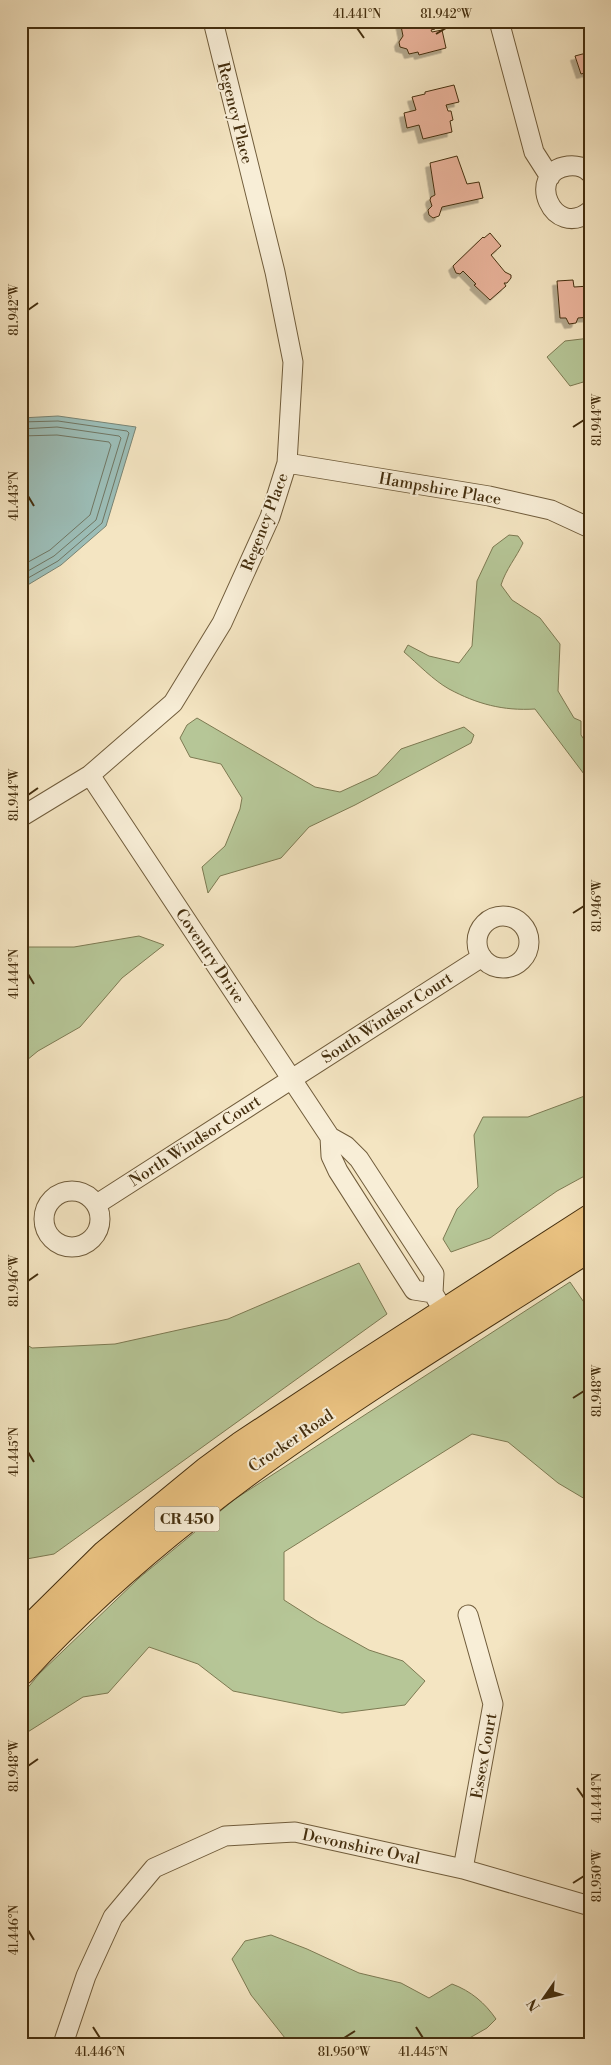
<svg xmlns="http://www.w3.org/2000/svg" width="611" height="2065" viewBox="0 0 611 2065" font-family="'Libre Bodoni',serif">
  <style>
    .green { fill: #b6c697; stroke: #7d7a52 }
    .water { fill: #9cbeb8; stroke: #798474 }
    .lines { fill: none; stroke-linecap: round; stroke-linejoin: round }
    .shore { stroke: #707663; stroke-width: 1 }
    .building { fill: #ebb49c; stroke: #442e0e; filter: url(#shadow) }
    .minor-casing { stroke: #705c3b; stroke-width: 21 }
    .primary-casing { stroke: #442e0e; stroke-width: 30 }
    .minor { stroke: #f8eed7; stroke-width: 19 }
    .primary { stroke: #eac281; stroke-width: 28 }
    .ticks { fill: none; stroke: #442e0e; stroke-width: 2 }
    .labels { text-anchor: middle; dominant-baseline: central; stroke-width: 4; stroke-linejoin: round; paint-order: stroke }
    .shield { fill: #f8eed7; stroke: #7a684a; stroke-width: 1 }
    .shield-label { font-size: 15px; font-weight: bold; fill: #442e0e }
    .street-label { font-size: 16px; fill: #442e0e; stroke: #f8eed7 }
    .neatline { fill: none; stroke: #442e0e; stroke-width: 2 }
    .ticks-label { font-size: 12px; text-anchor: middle; fill: #442e0e }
  </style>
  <defs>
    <filter id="shadow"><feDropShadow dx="-4.5" dy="4.5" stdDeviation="0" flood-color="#0004"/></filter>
  </defs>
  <rect width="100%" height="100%" fill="#f4e5c2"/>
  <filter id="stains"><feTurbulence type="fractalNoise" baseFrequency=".004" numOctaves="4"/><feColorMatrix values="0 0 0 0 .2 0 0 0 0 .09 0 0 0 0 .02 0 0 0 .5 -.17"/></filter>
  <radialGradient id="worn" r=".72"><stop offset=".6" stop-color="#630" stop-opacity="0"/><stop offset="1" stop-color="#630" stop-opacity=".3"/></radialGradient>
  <path class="green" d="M590,338V380L570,386L547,357L565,341Z
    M509,535L518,536L523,543C516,558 506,569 501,585L512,600L540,618L560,644L558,691L574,718L581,721V735L590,748V782L535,709C503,711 477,704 449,689C433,680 418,664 404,652L408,645L429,656L459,663L472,646L477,581L493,547Z
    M197,718L315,787L340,792L377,775L401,749L464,727L474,735L471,743L355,805L309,827L281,858L220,876L208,893L202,867L225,846L240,809L242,798L221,764L190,757L180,738L187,725Z
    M139,936L164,945L122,978L80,1027L38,1051L21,1065V947H74Z
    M590,1094V1173L557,1191L490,1238L451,1252L443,1239L457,1209L478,1187L474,1135L483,1117H528Z
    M359,1263L387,1314L54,1554L21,1560V1341L32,1348L115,1344L228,1319Z
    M570,1282L590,1311V1502L558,1483L508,1442L472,1434L284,1552V1600L317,1621L369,1650L403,1661L425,1681L405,1705L342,1713L233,1691L198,1664L149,1647L108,1693L83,1697L23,1735L21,1738V1696L39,1674L139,1578L235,1499Z
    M271,1935L307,1949L359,1973L401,1983L429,1998L452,1984C471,1991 485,2003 496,2019L487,2028L459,2044L344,2042L307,2044L285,2038L251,1995L232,1959L245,1941Z"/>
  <path class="water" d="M58,416L136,427L106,526L61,565L21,589V418Z"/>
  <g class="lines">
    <path class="shore" d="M21,422L58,421L127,431L129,433L102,523L58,561L21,582
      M21,429L57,427L119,436L121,438L96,520L54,556L21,575
      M21,436L57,435L109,442L111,445L90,515L50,550L21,566"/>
  </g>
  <path class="building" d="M400,21H433L435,29L431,30L432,32L442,30L446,48L419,55L418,52L409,54L407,49L400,47L399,42L403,36Z
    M590,52V78L588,72L581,74L575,56Z
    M454,85L459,102L446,105L448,111H451L453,120L450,121L452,132L423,139L419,125L407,128L404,113L416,110L412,97L425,94V92Z
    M457,156L467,184L479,182L483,198L442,207L439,216L433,218L429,215L428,210L432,206L430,200L431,197L435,195L430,163Z
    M490,233L501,246L491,255L505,272L511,275V278L507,283H504L506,286L490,300L474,285L476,284L463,271L460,274L456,273L453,266L483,237L484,238Z
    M573,280L574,287L590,286V317L578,318L576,323L569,324L566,318H560L557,281Z"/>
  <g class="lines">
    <g class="minor-casing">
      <path id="minor" d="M499,21L534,152L550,177
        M590,173C585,167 576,165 568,166C524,172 553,241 590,211
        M287,463L489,496L551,510L590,528
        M90,775L330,1137L346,1146L359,1159L434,1274L433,1293L450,1322
        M21,817L90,775L173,703L222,623L270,517L287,463L293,362L275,272L213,21
        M477 942a26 26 0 1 1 52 0a26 26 0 1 1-52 0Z
        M330,1137L331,1156L338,1171L414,1290L433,1293
        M44 1219a28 28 0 1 1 56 0a28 28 0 1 1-56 0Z
        M97,1204L482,957
        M463,1869L493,1704L468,1615
        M63,2044L86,1976L113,1917L154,1868L225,1836L295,1832L463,1869L590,1906"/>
    </g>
    <g class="primary-casing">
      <path id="primary" d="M21,1638L106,1554L207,1471L241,1446L356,1370L590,1219
        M21,1671C182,1495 390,1374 590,1247"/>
    </g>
    <use href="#minor" class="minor"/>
    <use href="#primary" class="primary"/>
  </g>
  <path class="ticks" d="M357,28L364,38M436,34L446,28M28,310L38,303M573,427L584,420M28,496L34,506M28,795L38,788M573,913L584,906M28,974L34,984M28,1281L38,1274M573,1398L584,1391M28,1452L34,1462M28,1766L38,1759M577,1788L584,1798M573,1883L584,1876M28,1930L34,1940M93,2027L100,2038M416,2027L423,2038M344,2038L355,2031"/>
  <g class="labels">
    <rect class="shield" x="154.5" y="1506.5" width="65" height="25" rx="4"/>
    <g class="shield-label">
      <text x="187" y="1519">CR 450</text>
    </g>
    <g class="street-label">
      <text transform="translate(235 113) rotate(76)">Regency Place</text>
      <text transform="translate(440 489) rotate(10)">Hampshire Place</text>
      <text transform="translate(265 522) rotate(-69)">Regency Place</text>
      <text transform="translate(210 956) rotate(56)">Coventry Drive</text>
      <text transform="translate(387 1018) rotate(-33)">South Windsor Court</text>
      <text transform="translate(195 1141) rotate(-33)">North Windsor Court</text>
      <text transform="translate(291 1441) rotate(-34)">Crocker Road</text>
      <text transform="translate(484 1756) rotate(-80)">Essex Court</text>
      <text transform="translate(361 1847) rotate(12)">Devonshire Oval</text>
    </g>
  </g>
  <rect width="611" height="2065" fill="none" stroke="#f4e5c2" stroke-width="55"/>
  <g transform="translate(544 1998) rotate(236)" stroke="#f8eed7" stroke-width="4" paint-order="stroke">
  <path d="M0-4L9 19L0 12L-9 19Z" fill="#442e0e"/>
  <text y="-8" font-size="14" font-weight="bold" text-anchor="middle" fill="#442e0e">N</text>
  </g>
  <rect x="28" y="28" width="556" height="2010" class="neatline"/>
  <g class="ticks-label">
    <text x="357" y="18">41.441°N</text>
    <text x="446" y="18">81.942°W</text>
    <text transform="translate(14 310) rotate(-90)" y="4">81.942°W</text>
    <text transform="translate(597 420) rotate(-90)" y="4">81.944°W</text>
    <text transform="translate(14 496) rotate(-90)" y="4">41.443°N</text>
    <text transform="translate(14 795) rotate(-90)" y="4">81.944°W</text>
    <text transform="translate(597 906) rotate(-90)" y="4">81.946°W</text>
    <text transform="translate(14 974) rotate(-90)" y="4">41.444°N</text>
    <text transform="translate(14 1281) rotate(-90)" y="4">81.946°W</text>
    <text transform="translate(597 1391) rotate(-90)" y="4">81.948°W</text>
    <text transform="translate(14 1452) rotate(-90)" y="4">41.445°N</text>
    <text transform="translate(14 1766) rotate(-90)" y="4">81.948°W</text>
    <text transform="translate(597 1798) rotate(-90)" y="4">41.444°N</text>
    <text transform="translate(597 1876) rotate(-90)" y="4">81.950°W</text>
    <text transform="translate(14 1930) rotate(-90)" y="4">41.446°N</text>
    <text x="100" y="2056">41.446°N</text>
    <text x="344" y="2056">81.950°W</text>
    <text x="423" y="2056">41.445°N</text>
  </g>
  <rect width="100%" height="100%" filter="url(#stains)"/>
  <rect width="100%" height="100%" fill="url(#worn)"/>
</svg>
